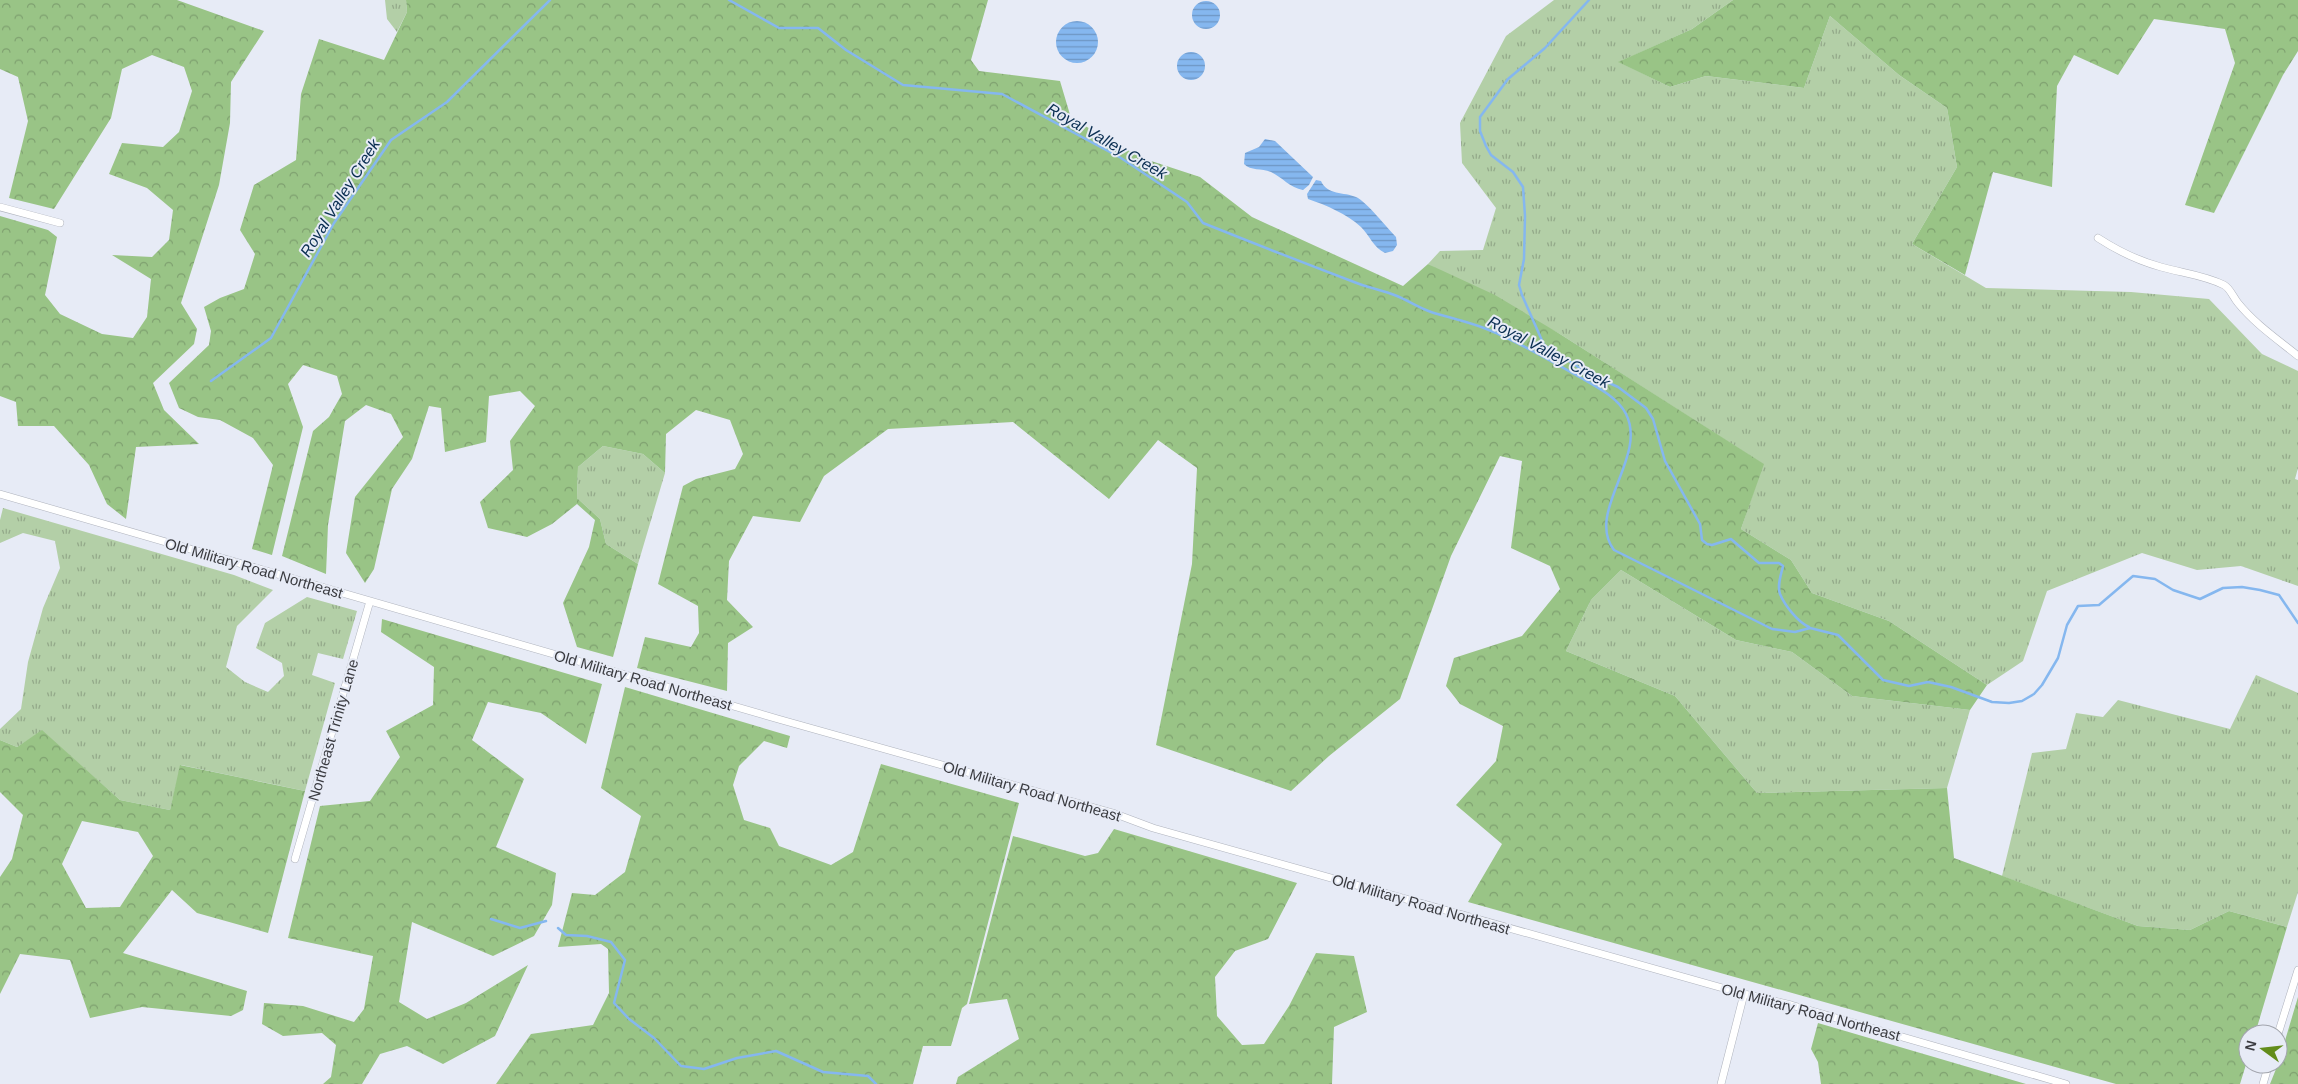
<svg xmlns="http://www.w3.org/2000/svg" width="2298" height="1084" viewBox="0 0 2298 1084" font-family="Helvetica,sans-serif">
  <style>
    .grass { fill: url(#grass-tufts) }
    .forest { fill: url(#forest-crowns); fill-rule: evenodd }
    .water { fill: url(#water-rules) }
    .lines { fill: none; stroke-linecap: round; stroke-linejoin: round }
    .stream { stroke: #85b7ef; stroke-width: 2.5 }
    .minor-casing { stroke: #afb3bd; stroke-width: 8 }
    .minor { stroke: #fff; stroke-width: 7 }
    .labels { text-anchor: middle; dominant-baseline: central; stroke-width: 4; stroke-linejoin: round; paint-order: stroke }
    .street-label { font-size: 15px; fill: #3a3b40; stroke: #e7ebf6 }
    .water-label { font-size: 16px; font-style: italic; fill: #0a2e51; stroke: #e7ebf6 }
  </style>
  <defs>
    <pattern id="grass-tufts" width="24" height="20" patternUnits="userSpaceOnUse" patternTransform="scale(1.25)"><rect width="24" height="20" fill="#b3cfa7"/><path d="M3 7l-1-3M5 7V3M7 7l1-3M15 17l-1-3M17 17v-4M19 17l1-3" fill="none" stroke="#93a989"/></pattern>
    <pattern id="forest-crowns" width="20" height="18" patternUnits="userSpaceOnUse" patternTransform="scale(1.25)"><rect width="20" height="18" fill="#99c486"/><path d="M2 6a3 3 0 1 1 6 0M12 15a3 3 0 1 1 6 0" fill="none" stroke="#7ea06f"/></pattern>
    <pattern id="water-rules" width="6" height="5" patternUnits="userSpaceOnUse" patternTransform="scale(1.25)"><rect width="6" height="5" fill="#85b7ef"/><path d="M0 2.5h6" fill="none" stroke="#6e96c3"/></pattern>
  </defs>
  <rect width="100%" height="100%" fill="#e7ebf6"/>
  <path class="grass" d="M385,0H406L407,12L397,32L387,19Z
    M1554,0H1733L1692,29L1619,62L1670,87L1706,76L1804,88L1830,16L1899,75L1947,108L1957,167L1912,244L1986,288L2131,292L2209,299L2262,354L2298,371V468L2295,479L2298,480V586L2241,566L2197,570L2142,553L2047,591L2023,661L1987,685L1889,621L1812,593L1791,560L1741,529L1763,464L1560,334L1428,264L1440,251L1483,250L1496,208L1462,163L1460,123L1506,36Z
    M603,446L643,454L665,473L638,564L606,544L600,519L577,498L578,467Z
    M3,508L234,575L273,590L237,626L226,667L245,682L268,692L284,676L282,663L256,648L265,623L307,597L357,611L343,659L318,653L312,675L335,683L305,791L181,765L170,810L120,800L42,731L17,747L0,740V729L21,709L28,662L43,608L60,568L55,541L23,533L0,543V520Z
    M1621,570L1736,640L1792,652L1852,696L1970,710L1947,788L1757,793L1675,696L1566,651L1591,600Z
    M2256,675L2298,693V892L2287,927L2229,911L2190,930L2138,926L2002,876L2032,753L2066,749L2076,713L2103,717L2118,700L2230,729Z"/>
  <path class="forest" d="M0,0H177L264,31L231,82L230,123L219,185L181,303L197,329L194,344L153,383L164,410L199,444L136,447L126,519L107,504L89,465L54,426H18L16,402L0,396V216L48,230L57,237L45,295L60,314L102,334L133,338L147,317L151,279L112,255L152,257L169,240L173,210L147,188L109,174L122,143L163,147L179,132L192,91L184,67L152,55L122,69L111,118L54,209L9,198L28,121L18,77L0,69Z
    M406,0H988L971,60L979,71L1060,81L1071,118L1142,158L1200,177L1252,217L1403,286L1428,264L1495,295L1560,334L1764,464L1741,529L1791,560L1812,593L1889,621L1987,685L1970,710L1852,696L1792,652L1736,640L1621,570L1591,600L1566,651L1675,696L1757,793L1947,788L1954,858L2138,926L2190,930L2229,911L2287,927L2255,1034H2248V1058L2240,1084H2116L1468,902L1502,844L1456,805L1496,761L1503,726L1460,704L1446,686L1454,658L1522,636L1560,589L1550,566L1511,548L1522,461L1500,456L1451,556L1400,699L1329,756L1291,791L1156,745L1192,564L1197,468L1158,440L1109,499L1013,422L888,429L824,476L800,522L753,516L729,561L727,600L753,627L728,643L727,691L637,668L645,637L691,647L699,633L698,606L658,584L683,486L696,479L735,469L743,454L730,420L696,410L666,434L665,473L643,454L603,446L578,467L577,498L600,519L606,544L638,564L613,657L577,647L563,603L589,547L595,520L577,504L552,524L527,537L488,528L480,502L513,470L510,441L535,406L520,391L489,396L486,442L445,452L441,408L429,406L412,459L392,489L374,569L365,583L346,553L355,497L403,437L391,414L366,405L345,421L328,525L326,574L282,556L313,431L329,417L342,394L337,376L303,365L288,384L303,427L272,555L252,549L273,465L253,438L220,420L198,417L179,408L169,383L209,345L211,331L204,307L220,298L244,289L255,254L240,230L254,185L296,160L301,94L319,39L384,60L407,12Z
    M1733,0H2298V51L2283,75L2214,213L2185,205L2235,63L2225,29L2154,19L2118,75L2074,55L2057,86L2052,187L1993,172L1965,275L1912,244L1957,167L1947,108L1899,75L1830,16L1804,88L1706,76L1670,87L1618,62L1692,29Z
    M382,619L602,684L586,744L541,713L488,702L472,740L524,779L496,847L556,873L552,905L534,936L493,956L412,922L399,1002L427,1019L466,1003L528,965L495,1036L443,1064L407,1046L380,1054L362,1084H323L331,1077L336,1045L322,1033L283,1036L262,1024L264,1003L303,1006L354,1022L364,1009L373,956L288,938L320,806L370,801L400,757L386,731L433,705L434,667L381,632Z
    M625,687L790,736L787,748L764,741L739,766L733,785L744,820L770,828L779,846L831,865L853,852L881,764L1019,803L967,1004L962,1008L951,1046H923L913,1084H496L531,1034L593,1025L609,993L608,949L601,944L558,947L572,893L595,895L625,872L641,816L601,788Z
    M42,730L120,800L170,810L180,765L305,791L268,933L197,913L172,890L123,953L247,991L243,1010L231,1016L142,1007L90,1018L70,960L20,954L0,994V877L12,859L23,815L0,792V740L17,747ZM82,821L138,832L153,856L120,907L86,908L62,864Z
    M1114,829L1297,883L1268,939L1235,951L1215,977L1217,1016L1242,1045L1264,1044L1289,1006L1316,953L1354,956L1367,1012L1334,1027L1332,1084H956L958,1077L1019,1039L1007,999L969,1004L1013,836L1085,856L1098,853Z
    M2298,997V1084H2270L2278,1064Z
    M1818,1023L2026,1084H1821L1818,1062L1811,1049Z"/>
  <path class="water" d="M1192 15a14 14 0 1 1 28 0a14 14 0 1 1-28 0Z
    M1056 42a21 21 0 1 1 42 0a21 21 0 1 1-42 0Z
    M1177 66a14 14 0 1 1 28 0a14 14 0 1 1-28 0Z
    M1265,139L1275,141L1313,177L1309,185L1303,190C1290,188 1282,177 1271,172C1261,168 1251,171 1244,164L1245,153L1259,147Z
    M1316,180L1321,181C1327,195 1344,192 1356,197C1366,201 1387,228 1396,237L1397,245L1393,251L1385,253C1373,247 1370,236 1361,227C1347,214 1326,205 1308,199L1307,194Z"/>
  <g class="lines">
    <path class="stream" d="M729,0L779,28H818L846,50L903,85L1002,94L1121,158L1187,202L1203,223C1253,243 1304,263 1354,282C1368,288 1383,290 1397,296C1409,301 1419,308 1431,312C1450,318 1470,322 1489,330C1519,342 1547,359 1576,375C1593,385 1617,396 1626,414C1648,457 1585,512 1614,550L1772,629L1795,632L1810,628L1838,635L1883,680L1909,686L1928,682L1951,687L1992,702L2009,703L2022,701L2034,694L2042,685L2058,658L2067,625L2078,606L2099,605L2133,576L2155,579L2173,590L2200,599L2223,588L2242,587L2260,590L2279,595L2298,623
      M1589,0L1545,48L1508,79L1480,117V131L1486,146L1491,155L1513,172L1523,187L1525,216L1524,259L1519,285L1522,295L1544,345L1589,374L1618,387L1646,408L1653,419L1665,461L1700,524L1702,540L1707,544L1712,545L1731,539L1759,563H1779L1783,566C1781,575 1777,585 1780,594C1785,606 1798,622 1809,627
      M211,381L271,338L334,223L391,140L447,102L550,0
      M491,919L520,928L546,921
      M558,928L566,935L587,936L611,942L625,960L614,1003L629,1019L654,1038L681,1066L704,1069L737,1058L776,1051L823,1072L868,1076L876,1084"/>
    <g class="minor-casing">
      <path id="minor" d="M0,207L60,223
        M2098,238C2118,251 2139,261 2161,267C2182,273 2204,275 2224,285C2230,288 2233,297 2238,303C2255,324 2277,339 2298,356
        M0,494L778,719L1113,813L1153,828L1744,994L1791,1005L2066,1084
        M295,859L370,601
        M2278,1034L2298,970
        M1721,1084L1744,994
        M2263,1084L2269,1064"/>
    </g>
    <use href="#minor" class="minor"/>
  </g>
  <g class="labels">
    <g class="street-label">
      <text transform="translate(254 568) rotate(16)">Old Military Road Northeast</text>
      <text transform="translate(643 680) rotate(16)">Old Military Road Northeast</text>
      <text transform="translate(333 730) rotate(-74)">Northeast Trinity Lane</text>
      <text transform="translate(1032 791) rotate(16)">Old Military Road Northeast</text>
      <text transform="translate(1421 904) rotate(16)">Old Military Road Northeast</text>
      <text transform="translate(1811 1012) rotate(15)">Old Military Road Northeast</text>
    </g>
    <g class="water-label">
      <text transform="translate(1107 141) rotate(30)">Royal Valley Creek</text>
      <text transform="translate(340 198) rotate(-58)">Royal Valley Creek</text>
      <text transform="translate(1549 352) rotate(28)">Royal Valley Creek</text>
    </g>
  </g>
  <g transform="translate(2263 1049) rotate(285)"><circle r="24" fill="#e7ebf6" stroke="#a2a5ad"/>
  <path d="M0-4L9 19L0 12L-9 19Z" fill="#628c1a"/>
  <text y="-8" font-size="14" font-weight="bold" text-anchor="middle" fill="#3a3b40">N</text>
  </g>
</svg>
